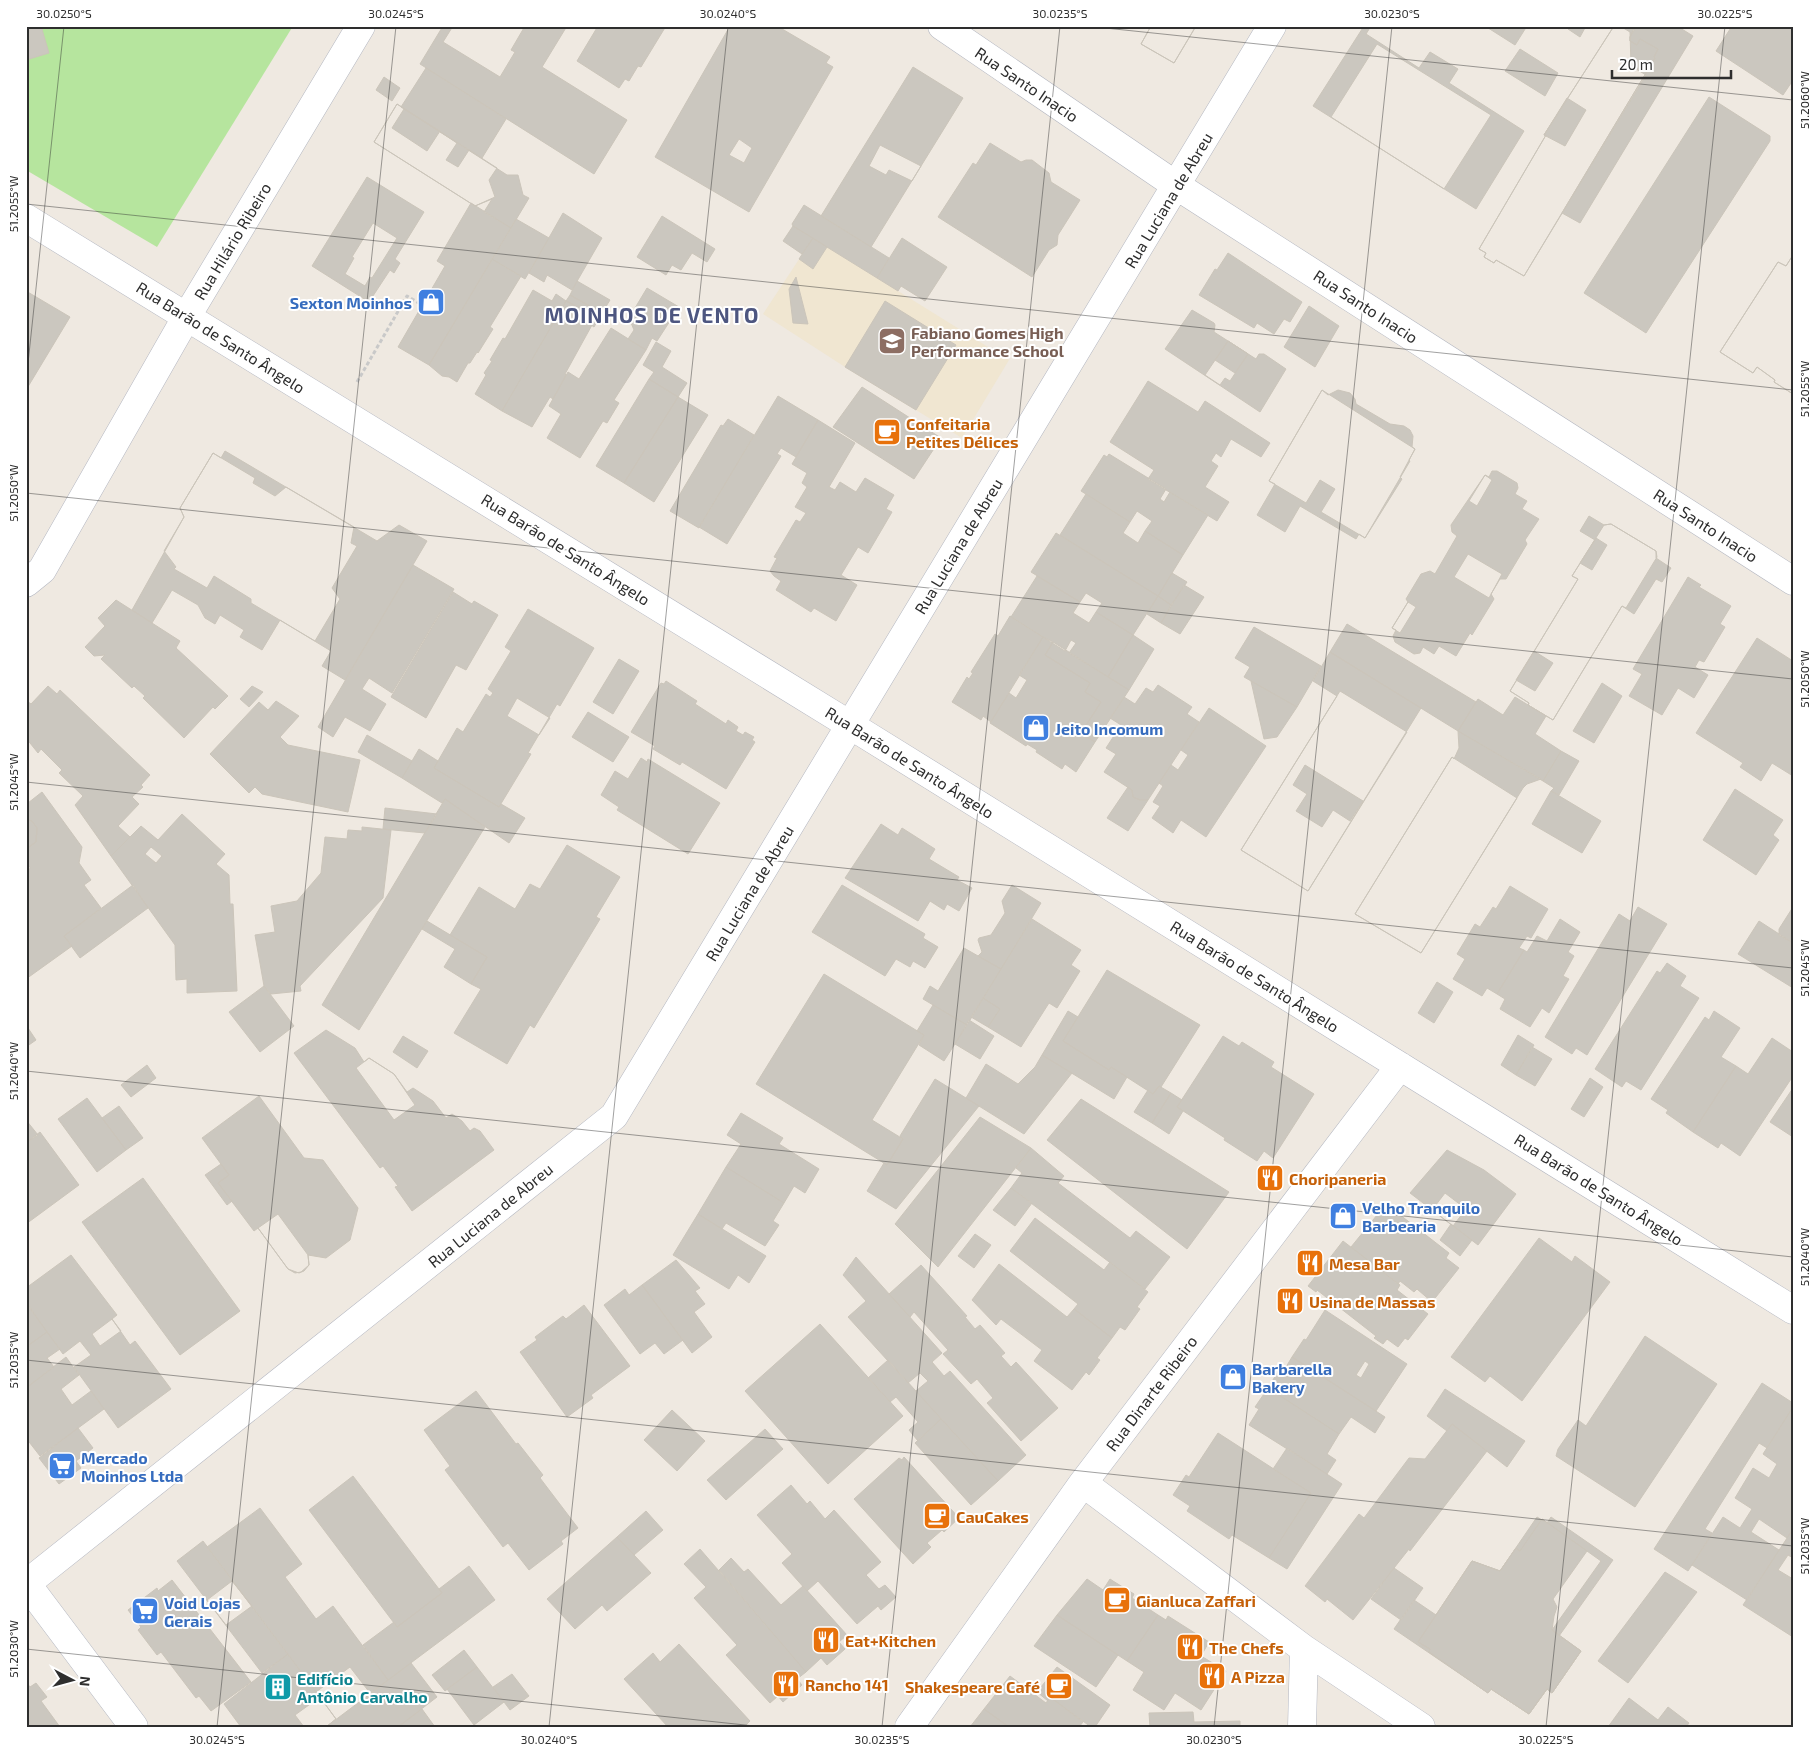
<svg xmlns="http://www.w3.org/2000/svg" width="1819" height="1753" viewBox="0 0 1819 1753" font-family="'Exo 2',sans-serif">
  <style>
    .education { fill: #f0e6d1 }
    .green { fill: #b6e59e }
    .building { fill: #cbc7bf; stroke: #cbc5ba; fill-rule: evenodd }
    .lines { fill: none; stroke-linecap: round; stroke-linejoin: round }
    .minor-casing { stroke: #b4b7c1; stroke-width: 29 }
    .path { stroke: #c9c9c9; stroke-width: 3; stroke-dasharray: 4 2.5; stroke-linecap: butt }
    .minor { stroke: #fff; stroke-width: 28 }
    .ticks { fill: none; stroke: #2e2e2e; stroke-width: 1; stroke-opacity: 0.45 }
    .labels { text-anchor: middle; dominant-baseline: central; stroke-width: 4; stroke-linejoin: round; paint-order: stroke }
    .street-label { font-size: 16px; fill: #2e2e2e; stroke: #fff }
    .shop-label { font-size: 16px; font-weight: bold; fill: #366cbe; stroke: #fff; text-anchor: start }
    .education-label { font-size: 16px; font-weight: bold; fill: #785e54; stroke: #fff; text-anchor: start }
    .food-label { font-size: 16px; font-weight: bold; fill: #c56008; stroke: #fff; text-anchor: start }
    .culture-label { font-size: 16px; font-weight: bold; fill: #0d838f; stroke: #fff; text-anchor: start }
    .district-label { font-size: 21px; font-weight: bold; letter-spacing: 1px; fill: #4d5680; stroke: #fff }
    .neatline { fill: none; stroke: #2e2e2e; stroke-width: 2 }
    .ticks-label { font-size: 12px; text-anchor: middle; fill: #2e2e2e }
  </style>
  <rect width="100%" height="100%" fill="#efe9e1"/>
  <path class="education" d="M813,238L1009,360L962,438L845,367L763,314Z"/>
  <path class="green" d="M26,26H293L157,247L26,170Z"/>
  <path class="building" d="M26,26H41L49,53L26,60Z
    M443,26H567L542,67L627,120L594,174L420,64Z
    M453,26H525L511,50L515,52L500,77L443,42Z
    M598,26H666L641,67L638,66L629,81L625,79L619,88L577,61Z
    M730,26H763L766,28L767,26H777L830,57L826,63L833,67L749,212L655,157ZM739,139L752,148L744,163L729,155Z
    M1151,26H1196L1174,63L1141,44Z
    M1151,26H1196L1174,63L1141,44Z
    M1364,26H1371L1366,34L1419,68L1430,52L1458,69L1449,83L1524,131L1476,209L1313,106Z
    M1485,26H1527L1515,45Z
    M1569,26H1586L1580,37L1568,29Z
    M1614,26H1620L1630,32L1631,66L1646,75L1524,276L1496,260L1494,263L1484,257L1486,253L1479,249L1546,135H1544Z
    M1614,26L1636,27L1630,37V41L1637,45L1640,39L1658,49L1654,57L1655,58L1524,276L1496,260L1494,263L1484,257L1486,253L1479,249L1546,135H1544Z
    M1635,26H1660L1665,29L1666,26H1677L1693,36L1580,223L1562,213L1655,58L1654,57L1658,49L1640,39L1637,45L1630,41V37Z
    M1732,26H1793V80L1783,95L1716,51Z
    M1377,44L1491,115L1444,189L1331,117Z
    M1520,49L1558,73L1545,96L1505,71Z
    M913,67L963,98L871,247L821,216Z
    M426,68L506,119L482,158L401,107Z
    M384,77L400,88L392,101L376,90Z
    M1709,97L1770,136V141L1646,333L1584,293Z
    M1567,98L1586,110L1565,146L1544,135Z
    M397,104L457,143L446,160L458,167L469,150L497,168L489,180L495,197L475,206L374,142Z
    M397,104L507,175H518L523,195L529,198L511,228L484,212L492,199L475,206L374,142Z
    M404,109L440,131L427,151L392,128Z
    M990,143L1021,162L1026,160H1032L1049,173L1051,182L1080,200L1058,235L1057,245L1049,250L1032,277L938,217L973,163L976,165Z
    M880,145L921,166L912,181L889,170L886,175L869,166Z
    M367,177L424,212L395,259L400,263L394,273L390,270L369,302L312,266Z
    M471,203L511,228L429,365L398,347L445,266L437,261Z
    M804,205L889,258L877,278L793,226L792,224Z
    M563,213L602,238L572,290L547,275L544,282L529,273Z
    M662,216L715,249L707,262L692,253L681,270L672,265L666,275L637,257Z
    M516,219L549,238L525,279L492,259Z
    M373,223L397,238L372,278L370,277L365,286L345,274L354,258L352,257Z
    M793,226L813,238L802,254L783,241Z
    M813,238L827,247L813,269L799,259Z
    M902,238L947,267L925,301L901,286L898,291L877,278Z
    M1228,253L1302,302L1290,322L1284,319L1274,334L1257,323L1254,328L1199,295L1215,269L1217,270Z
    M1793,255V394L1774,382L1775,380L1757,367L1753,373L1720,352L1778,262L1786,266Z
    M1793,255V394L1774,382L1775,380L1757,367L1753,373L1720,352L1778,262L1786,266Z
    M492,259L521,276L490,327L493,329L478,353L477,352L470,363H468L457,382L449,377L442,376L429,365Z
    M796,277L808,324L793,323L789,289Z
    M577,281L610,300L602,313L570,295Z
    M647,288L679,307L657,341L652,338L646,350L628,339L634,330L629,318Z
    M533,290L552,301L556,294L566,301L502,411L475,394L486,375L484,373L492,361L490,360L503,338L505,339Z
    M26,291L70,317L26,390Z
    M570,295L602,313L594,327L587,322L588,320L573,311L576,306L566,301Z
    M566,301L576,306L571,313L592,325L565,374L566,375L553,399L550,397L532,427L502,411Z
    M885,301L956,345L916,410L845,367Z
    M1309,306L1339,326L1315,367L1284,347Z
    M1192,310L1214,323L1215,325L1214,332L1256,359L1259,354H1264L1286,369L1260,412L1165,349Z
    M611,328L646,350L614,400L619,403L607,423L603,421L580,458L547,438L561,414L549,406L568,372L579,379Z
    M1228,341L1248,354L1235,373L1215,360Z
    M1228,341L1248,354L1230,381L1225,378L1220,385L1205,375Z
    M656,342L671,351L662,367L687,383L678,397L649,379L654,372L643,365Z
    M649,379L678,397L624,483L596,466Z
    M1148,381L1198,412L1205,401L1270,443L1261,457L1231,439L1221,457L1216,453L1211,461L1218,466L1205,487L1229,502L1217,521L1148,479L1154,470L1110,442Z
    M862,387L941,438L914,479L833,427Z
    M1322,390L1415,449L1409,460L1410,461L1365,538L1321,512L1335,489L1320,480L1306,503L1269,481Z
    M1322,390L1328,395L1338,390L1350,393L1355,399L1356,404L1390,424L1404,426L1410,430L1413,436L1412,447L1415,449L1400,477L1402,479L1365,538L1359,534L1356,539L1300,506L1285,532L1257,515L1275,484L1269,481Z
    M778,396L818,420L796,457L781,448L777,454L781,456L727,544L699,527Z
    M678,397L708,415L654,502L624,483Z
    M728,419L754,435L699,528L670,511L721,425L723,426Z
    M818,420L855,443L829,487L835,490L840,482L856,492L865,478L894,495L886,509L892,512L868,553L858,547L841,575L857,585L836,621L814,608L811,612L776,590L781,581L774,576L770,571L777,558L774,557L796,520L800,522L806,513L795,507L807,487L802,483L807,473L792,464Z
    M225,451L377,541L399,525L427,541L345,680L322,666L331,651L280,620L262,650L240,637L244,630L220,615L215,624L205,618L198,605L172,590L152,623L132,610L184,517L180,508L213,453L221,458Z
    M213,453L255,478L253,483L275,496L286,487L354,527L351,543L357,546L332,588L340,599L315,641L251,603V599L214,576L207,588L174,569L176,567L164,551L184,517L180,508Z
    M1109,454L1166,489L1160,499L1164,502L1170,492L1208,515L1183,555L1145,531L1152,521L1137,511L1130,522L1081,491L1104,455L1107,457Z
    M1492,471H1497L1517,483L1518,488L1515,494L1527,501L1522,509L1539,519L1525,540L1527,544L1506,579H1500L1491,594L1494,599L1472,635L1470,633L1456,656L1439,646L1434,654L1423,647L1420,653L1414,654L1395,642L1393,636L1396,630L1392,628L1408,602L1406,599L1421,574L1430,571L1435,574L1457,536L1452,532L1451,525L1485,475L1489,477Z
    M1485,475L1492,480L1477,506L1469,501Z
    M1086,494L1130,522L1123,533L1138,543L1145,531L1183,555L1158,596L1060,535Z
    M1589,516L1604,525L1611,524L1656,551V558L1671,568L1662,582L1656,579L1634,614L1622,606L1553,720L1528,705L1529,703L1510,691L1578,579L1572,576L1595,540L1580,531Z
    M1611,524L1656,551L1657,557L1626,608L1622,606L1553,720L1528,705L1529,703L1510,691L1578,579L1572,576L1604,525Z
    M1056,533L1158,596L1133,635L1096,612L1102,603L1086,593L1080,602L1031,572Z
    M1596,538L1607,545L1592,570L1580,563Z
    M1468,554L1502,574L1489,598L1454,577Z
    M413,565L454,589L392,693L369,678L362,689L386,704L370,731L345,717L333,737L318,727Z
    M1172,573L1187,582L1171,605L1158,596Z
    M1037,576L1080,602L1073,613L1089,623L1096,612L1133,635L1108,677L1069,653L1076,643L1071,640L1065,651L1011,617Z
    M1688,577L1701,585L1699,587L1731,606L1720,624L1725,627L1704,662L1699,660L1695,667L1708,675L1694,698L1678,688L1662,715L1629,696L1642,674L1633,669Z
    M1184,585L1204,597L1180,634L1161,623Z
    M453,592L472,604L474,601L498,615L466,670L456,665L426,718L391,697Z
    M1158,596L1171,605L1161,623L1147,614Z
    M116,600L180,641L176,648L228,696L215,709L213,707L184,738L143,698L145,696L134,686L132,688L101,659L105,655L94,656L85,647L105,626L98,618Z
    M1408,602L1416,607L1400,633L1392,628Z
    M528,609L594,648L560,706L557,704L528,753L531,754L499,807L434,768L457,728L463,732L486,694L490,697L493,693L488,689L511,651L505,647Z
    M1010,616L1043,637L991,722L983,716L981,720L952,702L967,677L969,679L973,673L971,672L995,634L998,636Z
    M1347,624L1476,702L1458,731L1330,652Z
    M1254,627L1321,666L1297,707L1244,677L1250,667L1235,658Z
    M1133,635L1154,649L1129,690L1108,677Z
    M1043,637L1053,642L1045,655L1090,683L1085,692L1101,702L1081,733L1095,742L1076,772L1065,764L1062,769L1036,752L1037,750L1027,744L1026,746L990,723L1009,693L1016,698L1027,680L1019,675Z
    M1757,638L1793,661V776L1772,763L1761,781L1740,767L1743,763L1696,733Z
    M1053,642L1129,690L1095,742L1081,733L1101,702L1085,692L1090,683L1045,655Z
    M1534,651L1553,663L1535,691L1516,680Z
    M1330,652L1421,708L1308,891L1241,850L1337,696L1313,681Z
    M619,659L639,671L613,714L593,702Z
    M666,681L697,701L695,704L726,724L728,720L738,727L736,731L743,735L745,732L754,737L752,740L755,742L726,789L682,762L680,765L653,749L655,746L631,732L661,683L664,684Z
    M1251,681L1297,707L1277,737L1264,739Z
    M1602,683L1622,696L1594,743L1573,731Z
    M1158,685L1192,707L1187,714L1199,722L1148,800H1140L1133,797L1132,790L1104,772L1116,754L1106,748L1121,725L1110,718L1124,697L1135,704L1146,688L1153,692Z
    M48,686L57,694L60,690L150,775L141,785L143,787L132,797L139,804L118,826L130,837L111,856L75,805L83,796L59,773L62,770L41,749L38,753L26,738V702L27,701L31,704Z
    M252,686L263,692L249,707L240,699Z
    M1340,691L1407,732L1308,891L1241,850Z
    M1515,697L1546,716L1535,734L1561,751L1543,781L1458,731L1478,699L1503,715Z
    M517,698L550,718L539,735L507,716Z
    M276,701L299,716L280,737L288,745L360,760L348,812L262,794L255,787L249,793L210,754L259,702L268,710Z
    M1209,708L1266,746L1206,837L1181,820L1173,833L1152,818L1160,806L1153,802L1163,786L1159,783L1171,765L1178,770L1188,755L1181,750Z
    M588,712L629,737L613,762L572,737Z
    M1458,731L1541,779L1527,784L1523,788L1421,953L1355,914L1452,757L1454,759L1459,748Z
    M367,735L412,761L402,778L358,752Z
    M419,749L438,761L434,768L499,807L501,804L525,818L509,843L445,799L442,803L402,778Z
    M1561,751L1579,761L1559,795L1551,791L1554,788L1543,781Z
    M1452,757L1517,798L1421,953L1355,914Z
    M641,758L647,762L648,759L720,803L688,854L617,810L619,807L601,795L615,771L628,779Z
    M1305,765L1363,801L1350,821L1333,810L1322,827L1296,811L1307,794L1293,785Z
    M1128,787L1132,790L1133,797L1140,800H1148L1128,831L1107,818Z
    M1735,789L1783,820L1773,835L1779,840L1756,875L1703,840Z
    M1551,791L1601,821L1582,853L1532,824Z
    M42,792L82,847L79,863L91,880L84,885L101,908L64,936L72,946L26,979V801L28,803Z
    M445,799L485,827L359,1030L322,1005Z
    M385,808L437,814L425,833L383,829Z
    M182,814L225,854L216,864L229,875L230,904H233L237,991L187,993V979L176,980L175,945L111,856L141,826L158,840ZM151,847L162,856L156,863L145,854Z
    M26,819L32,821L37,828L36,842L26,849Z
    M26,819L32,821L37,828L36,842L26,849Z
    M881,824L898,835L902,828L935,849L929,859L959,877L957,880L972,888L959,911L947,904L944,910L930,901L918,921L845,878Z
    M362,827L391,830L383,898L300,986L301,991L271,994L264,986L255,935L275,932L271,906L297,901L321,873L325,837L347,839L348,830L362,831Z
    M567,845L620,877L596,917L600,919L534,1028L530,1025L507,1064L454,1033L481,989L471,984L487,957L450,935L479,887L515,909L530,884L540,889Z
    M26,863L30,867L26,886Z
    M133,885L148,908L80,958L64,936Z
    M842,885L925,934L923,938L938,947L925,968L913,961L910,967L896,959L885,976L812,932Z
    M1012,885L1041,903L1001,969L978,956L982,952L978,940L979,938L991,935L1005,913L1002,901Z
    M1510,886L1548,909L1531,938L1527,936L1519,948L1524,950L1497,994L1487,988L1482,996L1453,979L1465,959L1457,954L1475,924L1480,927L1493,907L1496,909Z
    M1638,907L1667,924L1587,1055L1576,1048L1572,1054L1545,1037L1619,914L1630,921Z
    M1793,907V943L1779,935V929Z
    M1032,919L1081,950L1071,965L1080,971L1057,1008L1049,1003L1021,1047L988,1027L1000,1009L983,998Z
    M1560,919L1580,932L1568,952L1574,956L1563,976L1569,979L1549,1013L1542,1008L1530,1027L1500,1009L1505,999L1497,994L1524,950L1527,952L1537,936L1547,941Z
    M427,921L487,957L471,984L444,967L455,949L422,929Z
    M1759,921L1793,943V988L1738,954Z
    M964,948L1001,969L967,1025L923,999L930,986L938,991Z
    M1667,963L1686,976L1680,986L1699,998L1641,1090L1626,1081L1622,1087L1595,1069L1657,971L1660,973Z
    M1107,970L1200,1025L1161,1087L1159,1086L1153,1094L1111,1067L1109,1070L1063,1041Z
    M824,974L924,1035L872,1120L903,1139L887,1165L756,1084Z
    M1437,982L1453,992L1434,1023L1418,1013Z
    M264,986L294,1026L260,1052L229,1012Z
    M983,998L1000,1009L988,1027L971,1017Z
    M933,1005L967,1025L944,1061L919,1045L924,1035L917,1031Z
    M1068,1011L1078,1017L1063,1041L1109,1070L1111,1067L1127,1077L1114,1099L1042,1055Z
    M1714,1011L1740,1028L1721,1057L1736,1066L1693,1132L1666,1113L1668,1110L1651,1099L1705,1017L1709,1020Z
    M969,1020L994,1036L980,1059L955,1044Z
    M26,1025L36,1040L26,1047Z
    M326,1030L355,1048L364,1062L369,1058L394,1074L407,1092L413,1088L433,1101L446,1118L452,1114L462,1121L470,1131L474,1128L480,1131L494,1150L412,1211L395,1187L398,1186L383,1166L380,1168L294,1053Z
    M1518,1035L1534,1045L1516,1075L1501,1065Z
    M403,1036L428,1051L417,1068L393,1052Z
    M1223,1036L1239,1046L1242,1042L1274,1062L1271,1067L1314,1094L1273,1158L1264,1151L1257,1161L1224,1140L1225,1138L1177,1107Z
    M1772,1038L1793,1052V1076L1740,1156L1721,1143L1718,1148L1693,1132L1736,1066L1748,1074Z
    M1532,1047L1552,1059L1535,1086L1516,1075Z
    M1042,1055L1072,1073L1024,1134L966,1098L986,1064L1018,1084L1035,1067Z
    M369,1058L394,1074L415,1105L394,1120L356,1068Z
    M147,1065L156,1078L131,1097L121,1085Z
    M1590,1078L1603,1087L1584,1117L1571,1109Z
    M935,1079L979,1106L896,1209L867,1191L884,1163L887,1165L903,1139L900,1136Z
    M1159,1086L1171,1093L1152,1123L1134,1112L1148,1090L1153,1094Z
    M1793,1088V1137L1770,1122Z
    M1171,1093L1182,1100L1177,1107L1183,1111L1169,1134L1152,1123Z
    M259,1096L304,1158L323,1160L358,1208L350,1240L326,1258L308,1255L309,1265L304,1271L299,1273L288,1269L258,1228L254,1231L218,1183L229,1175L202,1138Z
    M87,1098L126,1150L97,1172L58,1119Z
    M1081,1099L1229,1192L1187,1249L1047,1140Z
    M119,1106L143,1138L126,1150L102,1118Z
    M741,1113L783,1138L779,1144L819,1169L805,1193L794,1186L784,1203L726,1167L741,1144L727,1135Z
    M980,1117L1031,1148L938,1267L895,1224Z
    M26,1120L38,1135L26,1143Z
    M40,1132L79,1185L26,1224V1143Z
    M1031,1148L1064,1176L1058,1183L1130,1238L1136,1231L1170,1257L1145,1289L1011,1188L1022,1173L1016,1168Z
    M1447,1150L1484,1170L1516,1194L1478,1245L1410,1193Z
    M221,1164L229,1175L218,1183L232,1201L227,1205L205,1175Z
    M726,1167L784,1203L773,1221L779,1225L765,1246L726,1223L722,1229L698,1214Z
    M143,1178L240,1311L180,1355L82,1222Z
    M1011,1188L1032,1203L1015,1226L993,1210Z
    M1445,1193L1466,1209L1453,1226L1432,1210Z
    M1386,1204L1449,1253L1446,1258L1459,1268L1432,1302L1417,1289L1414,1292L1400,1281L1398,1284L1351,1247Z
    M278,1214L308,1255L309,1265L301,1272L295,1273L288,1269L258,1228Z
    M698,1214L766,1256L749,1283L738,1275L729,1289L673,1255Z
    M1035,1218L1104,1270L1110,1262L1148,1292L1137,1307L1140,1309L1125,1330L1120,1327L1112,1338L1074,1309L1078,1304L1010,1251Z
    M1451,1224L1472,1240L1460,1256L1440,1240Z
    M975,1234L991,1245L974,1268L958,1256Z
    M1539,1238L1572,1262L1575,1256L1610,1282L1522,1401L1490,1376L1485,1382L1451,1357Z
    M1343,1241L1400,1285L1397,1290L1428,1314L1408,1340L1405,1338L1398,1347L1387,1339L1383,1344L1374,1338L1376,1336L1317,1290L1316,1292L1308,1286Z
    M71,1255L117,1315L112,1319L130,1345L135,1341L171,1389L118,1428L74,1367L91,1355L80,1341L63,1354L26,1303V1288Z
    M856,1257L942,1353L932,1362L944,1376L950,1371L1026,1455L998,1481L916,1391L928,1381L920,1373L908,1383L848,1317L866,1301L843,1275Z
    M676,1260L700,1288L695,1291L705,1304L694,1312L712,1337L692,1353L642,1285Z
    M999,1264L1067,1317L1074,1309L1112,1338L1097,1358L1100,1360L1089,1375L1086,1372L1072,1390L1034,1361L1042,1350L1001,1319L996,1325L972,1300Z
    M921,1265L967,1316L965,1317L975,1329L980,1325L1005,1353L1001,1356L1011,1367L1016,1362L1058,1408L1021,1441L987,1403L993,1398L977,1379L971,1384L943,1354L948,1350L914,1312L910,1317L889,1294Z
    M642,1285L683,1340L664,1354L655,1343L640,1354L604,1305L625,1289L629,1295Z
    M584,1305L630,1366L591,1395L593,1398L567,1417L520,1352L537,1340L535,1337L563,1316L566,1319Z
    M29,1306L47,1332L26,1347V1308Z
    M1325,1310L1407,1364L1376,1411L1292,1357L1304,1339L1306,1340ZM1365,1361L1369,1364L1361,1378L1356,1375Z
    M112,1319L121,1331L100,1346L92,1334Z
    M820,1324L903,1416L828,1484L745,1391Z
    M47,1332L60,1349L47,1358L54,1367L26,1388V1347Z
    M1645,1336L1717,1384L1635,1507L1556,1456L1558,1449L1578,1420L1586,1426Z
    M66,1357L79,1375L61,1389L72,1405L91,1391L104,1409L40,1456L26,1438V1388Z
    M1292,1357L1385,1417L1375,1433L1351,1417L1339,1434L1268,1388L1279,1370L1283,1372Z
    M888,1360L941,1419L918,1441L909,1430L918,1422L896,1397L890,1402L868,1378Z
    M1762,1383L1793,1403V1407L1767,1448L1759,1443L1705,1529L1712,1533L1688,1571L1654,1549Z
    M1268,1388L1339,1434L1327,1454L1336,1460L1327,1474L1249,1425L1259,1409L1255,1407Z
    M1445,1389L1525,1441L1507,1467L1452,1424L1447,1431L1427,1416Z
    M476,1391L516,1444L518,1443L543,1475L540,1478L578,1528L561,1541L563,1544L529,1570L508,1543L503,1547L445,1470L450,1466L424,1430Z
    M1793,1407V1529L1787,1538L1759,1519L1751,1532L1779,1550L1747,1600L1692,1565L1723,1517L1740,1528L1752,1509L1735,1498L1753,1468L1769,1478L1777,1464L1763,1454Z
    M672,1410L705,1441L677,1471L644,1440Z
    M941,1419L998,1481L971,1505L915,1443Z
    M1452,1424L1487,1451L1410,1551L1409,1549L1353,1620L1327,1599L1325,1602L1305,1586L1359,1514L1364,1518L1409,1458L1425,1459Z
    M78,1428L93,1448L76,1461L81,1468L59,1484L39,1458Z
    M765,1429L783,1449L726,1500L707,1480Z
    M1218,1433L1311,1493L1269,1558L1232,1535L1229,1539L1187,1511L1190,1506L1173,1495L1186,1475L1189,1477Z
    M1287,1448L1342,1484L1287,1569L1269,1558L1311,1493L1273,1469Z
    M904,1457L959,1518L944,1532L942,1530L927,1543L931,1547L913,1564L854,1499L899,1458L902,1460Z
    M353,1476L442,1593L397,1627L309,1510Z
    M791,1485L807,1504L810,1501L825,1519L834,1510L881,1562L866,1575L879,1589L885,1585L896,1597L881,1610L878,1606L857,1624L818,1581L807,1591L782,1563L792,1554L757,1515Z
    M260,1508L302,1564L285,1577L316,1619L333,1606L388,1680L370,1693L350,1667L316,1692L207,1547Z
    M646,1511L663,1530L634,1555L617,1537Z
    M1537,1517L1547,1523L1551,1517L1613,1560L1559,1636L1581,1651L1552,1693L1547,1689L1529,1714L1491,1689L1488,1693L1394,1629L1414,1600L1436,1615L1472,1561L1500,1571Z
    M1542,1519L1601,1561L1552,1630L1581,1651L1552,1693L1547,1689L1529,1714L1491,1689L1488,1693L1429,1652L1430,1649L1418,1642L1472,1561L1500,1571L1516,1548L1520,1551Z
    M1542,1519L1587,1551L1553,1599L1557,1607L1554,1616L1552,1630L1581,1651L1552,1693L1547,1689L1529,1714L1491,1689L1488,1693L1429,1652L1430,1649L1418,1642L1472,1561L1500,1571L1516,1548L1520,1551Z
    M1793,1529V1558L1788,1555L1778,1570L1793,1579V1637L1743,1605Z
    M617,1537L651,1573L607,1611L602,1605L575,1629L547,1599Z
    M203,1541L288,1654L262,1673L177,1561Z
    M700,1549L806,1672L797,1679L802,1685L783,1702L778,1696L770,1703L726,1655L737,1645L694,1598L706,1587L684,1564Z
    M731,1558L744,1572L748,1569L781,1605L803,1586L847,1635L839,1642L845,1649L827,1665L821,1658L806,1672L719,1570Z
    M469,1566L495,1600L388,1680L363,1645L394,1622L397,1627L442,1593L439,1589Z
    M1394,1568L1423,1588L1401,1620L1371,1599Z
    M1665,1572L1697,1592L1628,1683L1598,1661Z
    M1087,1579L1103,1590L1110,1579L1113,1581L1134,1594L1132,1598L1158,1615L1127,1661L1057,1615Z
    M172,1580L251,1682L211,1711L199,1696L196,1698L161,1652L157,1655L138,1630L141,1627L128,1610L157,1588L158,1591Z
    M232,1581L252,1606L226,1625L207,1600Z
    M1057,1615L1118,1655L1096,1687L1034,1646Z
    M1158,1615L1166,1620L1168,1616L1209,1642L1201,1656L1226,1671L1201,1710L1175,1693L1164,1710L1133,1690L1144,1672L1127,1661Z
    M679,1644L750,1721L744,1727H668L624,1679L653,1653L660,1662Z
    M464,1650L477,1667L445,1691L432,1675Z
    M288,1654L336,1719L326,1727H241L224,1704Z
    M411,1663L437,1697L398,1727H326Z
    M477,1667L504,1702L474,1725L447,1689Z
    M1057,1667L1110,1705L1095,1727H1091L1050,1697L1048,1701L1037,1692Z
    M512,1674L529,1696L510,1710L493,1687Z
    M1010,1676L1046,1703L1050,1697L1083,1722L1079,1727H1009L984,1709Z
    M26,1682L30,1687L36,1683L47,1697L41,1701L60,1727H26Z
    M320,1697L336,1719L326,1727H304L295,1715Z
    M1629,1698L1658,1720L1668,1707L1689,1723L1686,1727H1608Z
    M422,1709L435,1727H398Z
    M984,1709L1009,1727H970Z
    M1193,1712L1194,1722L1240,1721V1727H1150L1149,1713Z"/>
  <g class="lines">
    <g class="minor-casing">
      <path id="minor" d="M942,26L1177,186L1793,581
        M26,218L850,725L1793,1310
        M26,583L42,570L187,316L361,26
        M1083,1483L1304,1649
        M26,1583L134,1727
        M26,1584L614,1116L1272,26
        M909,1727L1083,1483L1400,1066
        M1302,1727L1304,1649L1421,1727"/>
    </g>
    <path class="path" d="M357,382L407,296L422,305"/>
    <use href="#minor" class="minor"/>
  </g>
  <path class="ticks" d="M1086,26L1793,100M26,204L1793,390M26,382L64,26M26,493L1793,679M26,782L1793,968M26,1071L1793,1257M26,1360L1793,1546M26,1649L764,1727M217,1727L396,26M549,1727L728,26M882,1727L1060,26M1214,1727L1392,26M1546,1727L1725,26"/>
  <defs>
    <g id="shop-square" transform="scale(1.4375)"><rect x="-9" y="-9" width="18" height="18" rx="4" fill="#3f7fe0" stroke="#fff"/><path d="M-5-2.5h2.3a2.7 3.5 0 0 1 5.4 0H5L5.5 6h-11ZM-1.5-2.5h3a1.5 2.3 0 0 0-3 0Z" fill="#fff"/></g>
    <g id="university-square" transform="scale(1.4375)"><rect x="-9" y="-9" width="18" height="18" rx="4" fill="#8d6e63" stroke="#fff"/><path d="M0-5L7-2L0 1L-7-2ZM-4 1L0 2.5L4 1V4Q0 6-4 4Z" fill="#fff"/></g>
    <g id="cafe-square" transform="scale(1.4375)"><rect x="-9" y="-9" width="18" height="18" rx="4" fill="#e8710a" stroke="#fff"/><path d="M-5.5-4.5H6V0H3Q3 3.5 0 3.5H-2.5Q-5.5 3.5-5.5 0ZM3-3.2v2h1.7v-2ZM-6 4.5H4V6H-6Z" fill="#fff"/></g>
    <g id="restaurant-square" transform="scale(1.4375)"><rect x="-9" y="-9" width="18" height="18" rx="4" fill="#e8710a" stroke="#fff"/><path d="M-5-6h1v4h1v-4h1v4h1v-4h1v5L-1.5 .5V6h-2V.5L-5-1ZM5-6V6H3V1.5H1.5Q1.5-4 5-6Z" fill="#fff"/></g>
    <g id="supermarket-square" transform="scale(1.4375)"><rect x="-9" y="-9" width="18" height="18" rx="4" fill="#3f7fe0" stroke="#fff"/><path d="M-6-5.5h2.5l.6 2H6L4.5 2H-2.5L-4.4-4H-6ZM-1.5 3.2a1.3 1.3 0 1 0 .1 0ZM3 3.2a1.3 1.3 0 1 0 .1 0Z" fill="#fff"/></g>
    <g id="building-square" transform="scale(1.4375)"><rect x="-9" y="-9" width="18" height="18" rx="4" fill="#0f9aa8" stroke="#fff"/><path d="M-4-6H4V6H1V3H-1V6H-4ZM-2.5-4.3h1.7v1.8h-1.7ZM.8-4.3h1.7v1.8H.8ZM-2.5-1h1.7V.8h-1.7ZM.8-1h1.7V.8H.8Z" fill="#fff"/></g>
  </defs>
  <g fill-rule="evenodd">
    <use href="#shop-square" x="431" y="302"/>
    <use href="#university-square" x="892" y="341"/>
    <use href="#cafe-square" x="887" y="432"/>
    <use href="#shop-square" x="1036" y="728"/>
    <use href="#restaurant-square" x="1270" y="1178"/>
    <use href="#shop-square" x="1343" y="1216"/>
    <use href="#restaurant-square" x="1310" y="1263"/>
    <use href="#restaurant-square" x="1290" y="1301"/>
    <use href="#shop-square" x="1233" y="1377"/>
    <use href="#supermarket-square" x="62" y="1466"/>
    <use href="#cafe-square" x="937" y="1516"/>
    <use href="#cafe-square" x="1117" y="1600"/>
    <use href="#supermarket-square" x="145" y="1611"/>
    <use href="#restaurant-square" x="826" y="1640"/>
    <use href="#restaurant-square" x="1190" y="1647"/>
    <use href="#restaurant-square" x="1212" y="1676"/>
    <use href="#restaurant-square" x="786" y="1684"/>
    <use href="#cafe-square" x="1059" y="1686"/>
    <use href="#building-square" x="278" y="1687"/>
  </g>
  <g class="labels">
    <g class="street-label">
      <text transform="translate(1027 84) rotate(34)">Rua Santo Inacio</text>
      <text transform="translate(1168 200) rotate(-59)">Rua Luciana de Abreu</text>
      <text transform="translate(232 241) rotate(-59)">Rua Hilário Ribeiro</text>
      <text transform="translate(1366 306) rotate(33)">Rua Santo Inacio</text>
      <text transform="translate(221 337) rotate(32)">Rua Barão de Santo Ângelo</text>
      <text transform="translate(1706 525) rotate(33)">Rua Santo Inacio</text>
      <text transform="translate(958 546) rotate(-59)">Rua Luciana de Abreu</text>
      <text transform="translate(566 549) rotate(32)">Rua Barão de Santo Ângelo</text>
      <text transform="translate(910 762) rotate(32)">Rua Barão de Santo Ângelo</text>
      <text transform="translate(749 893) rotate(-59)">Rua Luciana de Abreu</text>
      <text transform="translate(1255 976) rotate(32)">Rua Barão de Santo Ângelo</text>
      <text transform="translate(1599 1189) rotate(32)">Rua Barão de Santo Ângelo</text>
      <text transform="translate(490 1215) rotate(-39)">Rua Luciana de Abreu</text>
      <text transform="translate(1151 1393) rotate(-53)">Rua Dinarte Ribeiro</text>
    </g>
    <g class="shop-label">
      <text x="412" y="302" text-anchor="end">Sexton Moinhos</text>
      <text x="1055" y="728">Jeito Incomum</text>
      <text x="1362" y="1207">Velho Tranquilo<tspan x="1362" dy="18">Barbearia</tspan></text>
      <text x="1252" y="1368">Barbarella<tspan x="1252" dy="18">Bakery</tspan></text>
      <text x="81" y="1457">Mercado<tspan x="81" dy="18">Moinhos Ltda</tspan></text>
      <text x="164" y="1602">Void Lojas<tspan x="164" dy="18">Gerais</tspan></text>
    </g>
    <g class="education-label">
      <text x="911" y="332">Fabiano Gomes High<tspan x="911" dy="18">Performance School</tspan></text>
    </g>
    <g class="food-label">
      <text x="906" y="423">Confeitaria<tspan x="906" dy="18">Petites Délices</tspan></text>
      <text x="1289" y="1178">Choripaneria</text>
      <text x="1329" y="1263">Mesa Bar</text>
      <text x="1309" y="1301">Usina de Massas</text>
      <text x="956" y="1516">CauCakes</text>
      <text x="1136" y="1600">Gianluca Zaffari</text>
      <text x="845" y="1640">Eat+Kitchen</text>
      <text x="1209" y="1647">The Chefs</text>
      <text x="1231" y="1676">A Pizza</text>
      <text x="805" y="1684">Rancho 141</text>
      <text x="1040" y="1686" text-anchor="end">Shakespeare Café</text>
    </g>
    <g class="culture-label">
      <text x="297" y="1678">Edifício<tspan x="297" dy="18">Antônio Carvalho</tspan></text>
    </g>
    <g class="district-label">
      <text x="652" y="314">MOINHOS DE VENTO</text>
    </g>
  </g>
  <rect width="1819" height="1753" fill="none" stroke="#ffffff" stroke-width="55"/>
  <g transform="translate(72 1680) rotate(96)" stroke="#ffffff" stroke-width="4" paint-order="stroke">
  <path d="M0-4L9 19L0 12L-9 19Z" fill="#2e2e2e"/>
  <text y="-8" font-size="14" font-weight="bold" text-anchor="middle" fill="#2e2e2e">N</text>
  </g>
  <path d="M1612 70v8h119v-8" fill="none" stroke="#2e2e2e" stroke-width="2.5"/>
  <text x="1619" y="70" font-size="15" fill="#2e2e2e" stroke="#ffffff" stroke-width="4" paint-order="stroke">20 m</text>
  <rect x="28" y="28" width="1764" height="1698" class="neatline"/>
  <g class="ticks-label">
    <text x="64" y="18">30.0250°S</text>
    <text x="396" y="18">30.0245°S</text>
    <text x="728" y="18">30.0240°S</text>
    <text x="1060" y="18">30.0235°S</text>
    <text x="1392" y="18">30.0230°S</text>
    <text x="1725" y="18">30.0225°S</text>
    <text transform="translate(1805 100) rotate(-90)" y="4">51.2060°W</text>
    <text transform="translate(14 204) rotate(-90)" y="4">51.2055°W</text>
    <text transform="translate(1805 389) rotate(-90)" y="4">51.2055°W</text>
    <text transform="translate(14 493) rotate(-90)" y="4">51.2050°W</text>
    <text transform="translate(1805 679) rotate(-90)" y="4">51.2050°W</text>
    <text transform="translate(14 782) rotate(-90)" y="4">51.2045°W</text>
    <text transform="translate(1805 968) rotate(-90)" y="4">51.2045°W</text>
    <text transform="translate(14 1071) rotate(-90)" y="4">51.2040°W</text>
    <text transform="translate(1805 1257) rotate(-90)" y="4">51.2040°W</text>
    <text transform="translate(14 1360) rotate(-90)" y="4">51.2035°W</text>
    <text transform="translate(1805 1546) rotate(-90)" y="4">51.2035°W</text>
    <text transform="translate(14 1649) rotate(-90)" y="4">51.2030°W</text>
    <text x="217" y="1744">30.0245°S</text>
    <text x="549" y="1744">30.0240°S</text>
    <text x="882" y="1744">30.0235°S</text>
    <text x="1214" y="1744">30.0230°S</text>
    <text x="1546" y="1744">30.0225°S</text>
  </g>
</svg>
